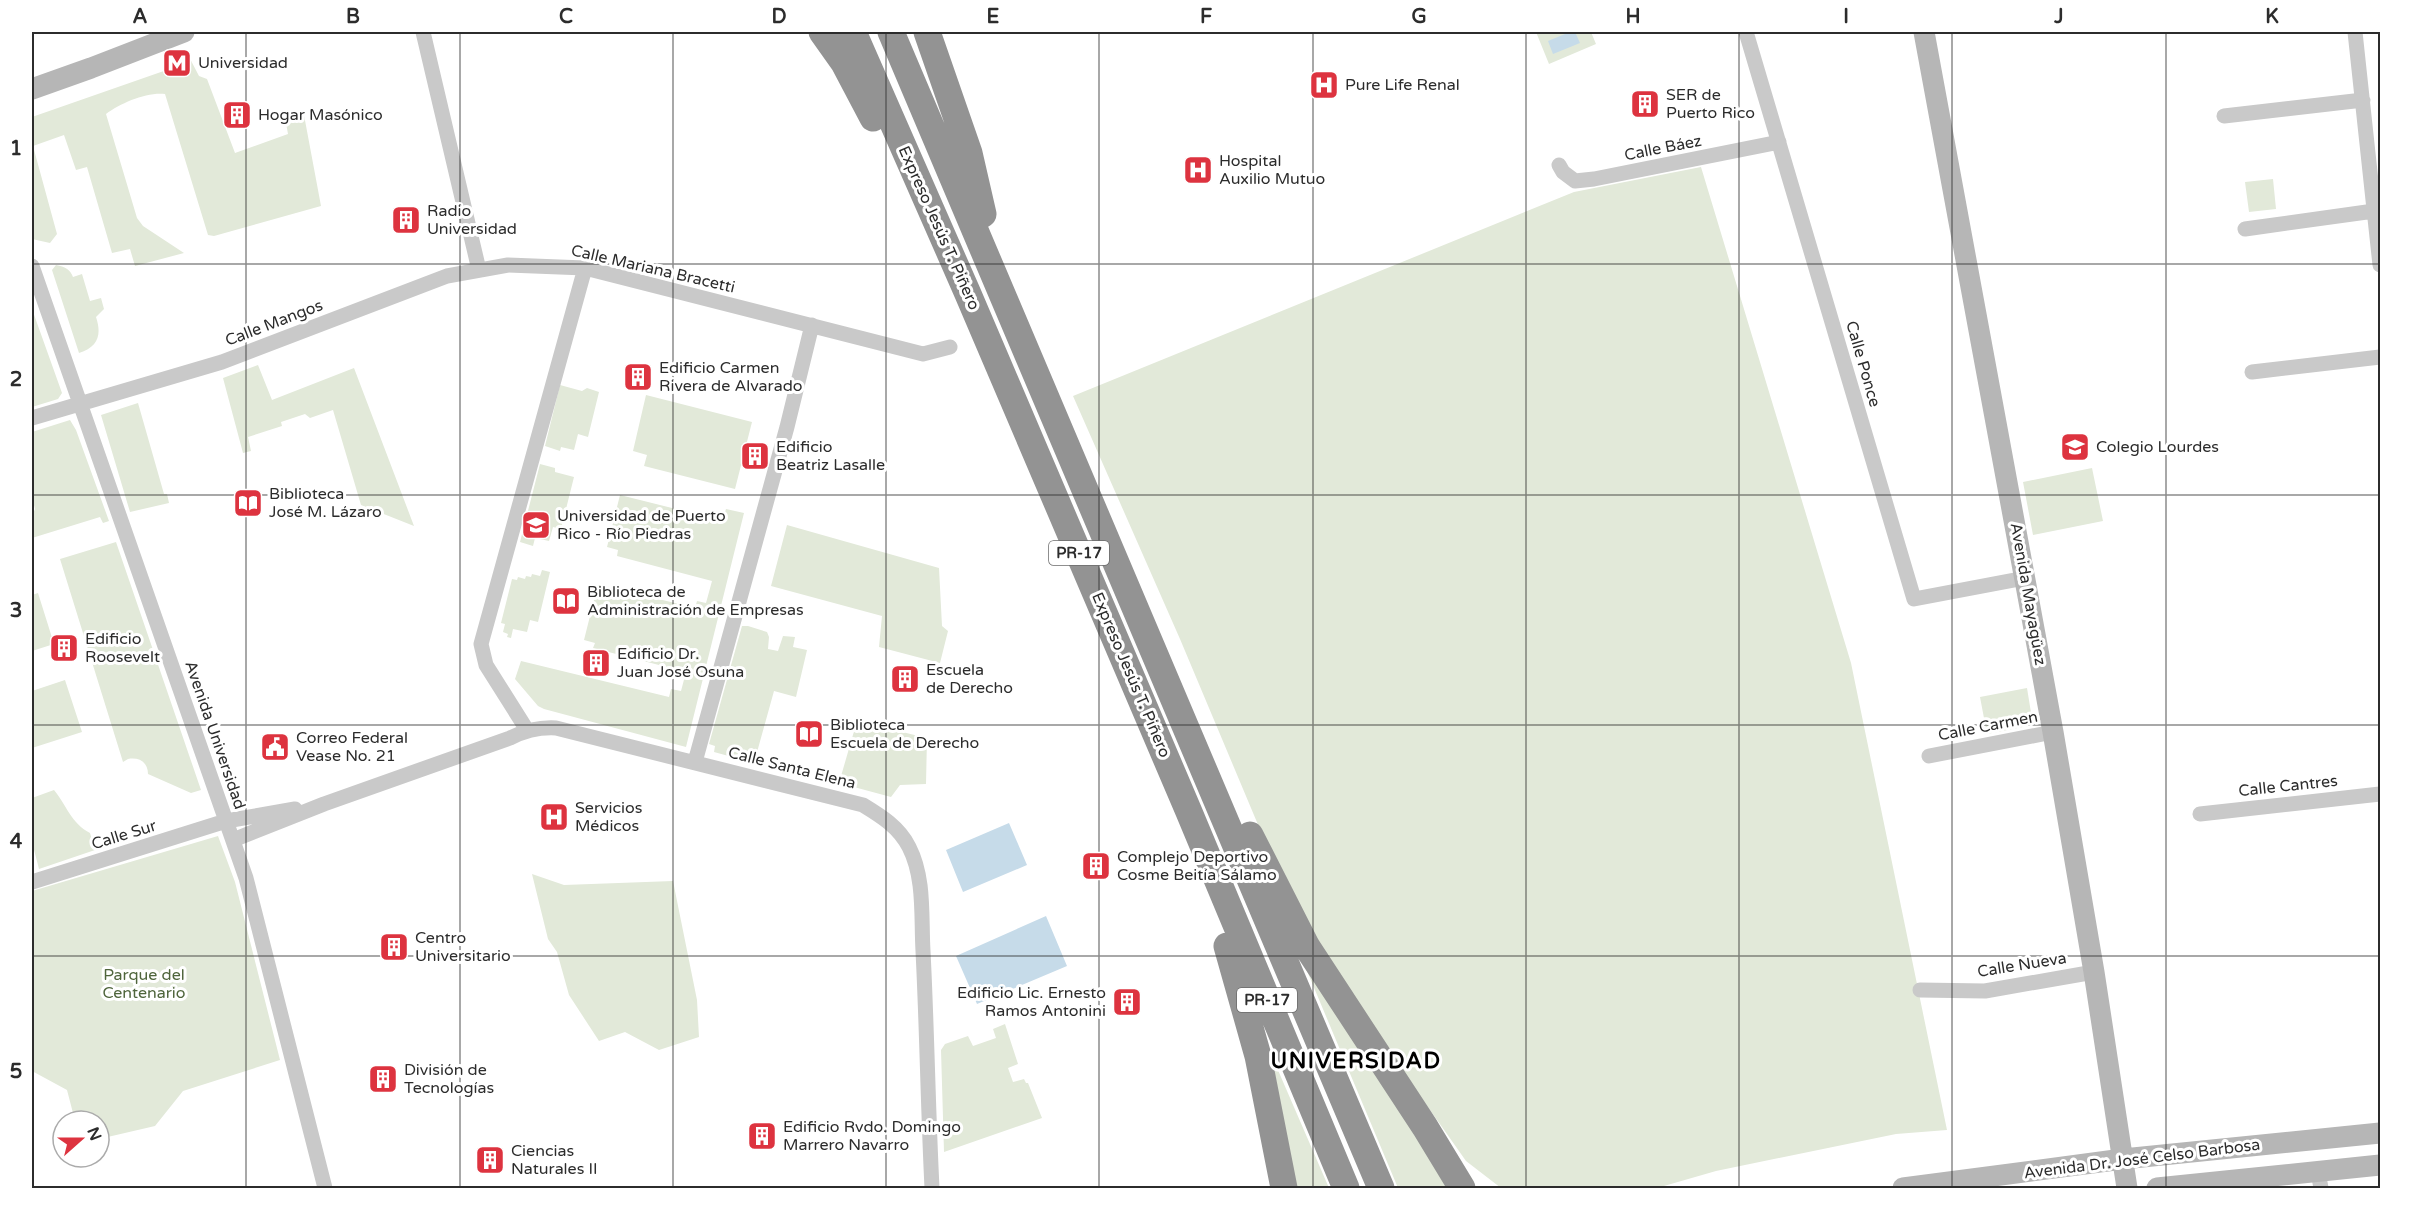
<svg xmlns="http://www.w3.org/2000/svg" width="2412" height="1220" viewBox="0 0 2412 1220" font-family="'Varela Round',sans-serif">
  <style>
    .green { fill: #e2e9d9 }
    .water { fill: #c6dbe9 }
    .lines { fill: none; stroke-linecap: round; stroke-linejoin: round }
    .street { stroke: #c9c9c9; stroke-width: 15 }
    .secondary { stroke: #b6b6b6; stroke-width: 21 }
    .highway { stroke: #939393; stroke-width: 27 }
    .grid { fill: none; stroke: #2c2c2c; stroke-width: 1.5; stroke-opacity: 0.55 }
    .labels { text-anchor: middle; dominant-baseline: central; stroke-width: 6; stroke-linejoin: round; paint-order: stroke }
    .shield { fill: #fff; stroke: #6b6b6b; stroke-width: 1.5 }
    .shield-label { font-size: 15px; font-weight: bold; fill: #2c2c2c }
    .poi-label { font-size: 16px; fill: #2c2c2c; stroke: #fff; text-anchor: start }
    .street-label { font-size: 16px; fill: #2c2c2c; stroke: #fff }
    .park-label { font-size: 16px; fill: #4f653c; stroke: #fff }
    .district-label { font-size: 22px; font-weight: bold; letter-spacing: 1.5px; fill: #000; stroke: #fff }
    .neatline { fill: none; stroke: #2c2c2c; stroke-width: 2 }
    .grid-label { font-size: 20px; text-anchor: middle; font-weight: bold; fill: #2c2c2c }
  </style>
  <rect width="100%" height="100%" fill="#fff"/>
  <path class="green" d="M1536,32H1591L1596,44L1549,64Z
    M187,53L199,76L207,79L235,153L288,134L286,123L304,115L321,206L214,236L208,235L165,94C146,92 121,103 106,114L137,218L143,226L184,253L135,266L130,249L112,253L87,167L76,170L64,135L33,146L57,234L50,243L32,239V117L181,65L177,56Z
    M1701,167L1851,663L1947,1130L1896,1134L1716,1171L1657,1188H1501L1466,1161L1301,927L1180,639L1073,396L1574,192Z
    M2273,179L2276,209L2249,212L2245,182Z
    M56,265C65,267 70,269 73,277L82,274L90,301L101,298L104,309L96,317C102,335 98,347 79,353L52,270Z
    M32,309L62,393L58,399L32,407Z
    M258,365L272,400L354,368L414,526L361,505L333,410L310,418L305,414L281,422L282,426L248,437L251,451L243,453L223,378Z
    M560,385L582,391L587,388L599,392L588,437L578,434L574,450L561,447L560,451L545,446Z
    M646,395L752,422L735,489L644,466L647,455L633,451Z
    M138,403L164,494H167L169,503L130,512L101,415Z
    M70,420L76,430L109,521L103,523L100,517L32,538V516L35,509L32,497V432Z
    M540,464L555,468V472L574,477L561,529L553,527L549,541L535,538L533,546L520,542Z
    M2092,468L2103,521L2033,535L2023,482Z
    M620,495L716,519L719,511L725,512L726,509L744,513L686,747L544,709L538,706L515,679L521,661L669,697L671,689L681,691L686,672L593,648L595,643L584,640L598,584L695,608L697,601L706,603L712,581L617,556L618,550L607,547Z
    M787,525L939,568L942,626L948,631L940,663L879,647L882,616L771,586Z
    M116,542L201,790L191,793L148,774C148,762 139,757 128,759L123,762L60,559Z
    M542,570L550,572L538,622L530,620L527,632L513,629L511,638L507,637L508,634L503,632L505,624L501,623L512,579L517,580L518,577L525,579L526,576L531,577L532,574L540,576Z
    M38,593L54,644L32,651V595Z
    M742,626H748L767,632L769,637L768,649L778,651L783,636L795,637L793,647L807,650L796,697L774,691L754,763L714,752L715,746L709,744Z
    M65,680L82,732L32,748V691Z
    M2027,688L2033,725L1987,734L1980,697Z
    M857,721L927,738L926,784L900,785L891,797L839,783Z
    M54,790C67,806 71,823 90,833L95,850L39,869L32,842V798Z
    M218,836L235,882L280,1060L183,1091L155,1126L99,1139V1121H80L73,1113L67,1090L32,1071V891Z
    M532,874L564,885L673,881L697,1000L699,1037L659,1050L625,1032L599,1041L569,995L557,952L548,939Z
    M1302,959L1452,1188H1398Z
    M1005,1024L1018,1064L1008,1068L1013,1082L1024,1079L1026,1083H1028L1042,1118L944,1152L941,1050L945,1044L968,1036L973,1046L996,1038L993,1029Z
    M1271,1054L1329,1188H1296Z"/>
  <path class="water" d="M1570,32H1575L1580,43L1553,54L1548,41Z
    M1009,823L1027,865L963,892L946,850Z
    M1046,916L1067,966L977,1004L956,956Z"/>
  <g class="lines">
    <path class="street" d="M423,32L479,270
      M1746,32L1914,599L2025,578
      M2355,32L2380,265
      M2224,116L2363,100
      M1559,165L1563,172L1575,181L1594,179L1779,142
      M2245,229L2374,211
      M32,266L246,878L325,1188
      M2252,372L2380,357
      M32,418L222,362L447,276L508,265L585,268L923,354L950,347
      M527,730L486,665L481,644L585,268
      M1929,756L2053,732
      M695,762L787,427L812,325
      M2200,814L2380,794
      M233,840L324,804L510,738C526,730 539,727 556,728L863,805C881,816 899,827 909,847C925,878 921,917 923,951C927,1030 928,1109 932,1188
      M32,882L226,821L295,809
      M1920,990L1985,991L2094,972
      M2318,1172L2321,1188"/>
    <path class="secondary" d="M1924,32L2053,732L2094,972L2127,1188
      M32,89L91,68L184,32
      M1903,1188L2123,1159L2380,1133
      M2157,1188L2380,1165"/>
    <path class="highway" d="M822,32L844,63L873,118
      M853,32L968,294L1189,812L1346,1188
      M891,32L1381,1188
      M927,32L969,153L983,214
      M1250,835L1307,947L1425,1127L1462,1188
      M1227,946L1258,1056L1284,1188"/>
  </g>
  <path class="grid" d="M246,32V1188M460,32V1188M673,32V1188M886,32V1188M1099,32V1188M1313,32V1188M1526,32V1188M1739,32V1188M1952,32V1188M2166,32V1188M32,264H2380M32,495H2380M32,725H2380M32,956H2380"/>
  <defs>
    <g id="metro-square" transform="scale(1.5)"><rect x="-9" y="-9" width="18" height="18" rx="4" fill="#dd333f" stroke="#fff"/><path d="M-5.5 5V-5H-3L0 0L3-5H5.5V5H3V-.5L0 4L-3-.5V5Z" fill="#fff"/></g>
    <g id="hospital-square" transform="scale(1.5)"><rect x="-9" y="-9" width="18" height="18" rx="4" fill="#dd333f" stroke="#fff"/><path d="M-5-5h3v3.5h4V-5h3V5h-3V1.5h-4V5h-3Z" fill="#fff"/></g>
    <g id="building-square" transform="scale(1.5)"><rect x="-9" y="-9" width="18" height="18" rx="4" fill="#dd333f" stroke="#fff"/><path d="M-4-6H4V6H1V3H-1V6H-4ZM-2.5-4.3h1.7v1.8h-1.7ZM.8-4.3h1.7v1.8H.8ZM-2.5-1h1.7V.8h-1.7ZM.8-1h1.7V.8H.8Z" fill="#fff"/></g>
    <g id="school-square" transform="scale(1.5)"><rect x="-9" y="-9" width="18" height="18" rx="4" fill="#dd333f" stroke="#fff"/><path d="M0-5L7-2L0 1L-7-2ZM-4 1L0 2.5L4 1V4Q0 6-4 4Z" fill="#fff"/></g>
    <g id="library-square" transform="scale(1.5)"><rect x="-9" y="-9" width="18" height="18" rx="4" fill="#dd333f" stroke="#fff"/><path d="M-6-4Q-3-5.5-.7-3.5V5Q-3 3-6 4ZM6-4Q3-5.5 .7-3.5V5Q3 3 6 4Z" fill="#fff"/></g>
    <g id="university-square" transform="scale(1.5)"><rect x="-9" y="-9" width="18" height="18" rx="4" fill="#dd333f" stroke="#fff"/><path d="M0-5L7-2L0 1L-7-2ZM-4 1L0 2.5L4 1V4Q0 6-4 4Z" fill="#fff"/></g>
    <g id="civic-square" transform="scale(1.5)"><rect x="-9" y="-9" width="18" height="18" rx="4" fill="#dd333f" stroke="#fff"/><path d="M-.6-6.5H3V-4.5H.6V-3L4-1V1h2V6H-6V1h2V-1L-.6-3ZM-1.2 2.5V6h2.4V2.5Z" fill="#fff"/></g>
  </defs>
  <g fill-rule="evenodd">
    <use href="#metro-square" x="177" y="63"/>
    <use href="#hospital-square" x="1324" y="85"/>
    <use href="#building-square" x="1645" y="104"/>
    <use href="#building-square" x="237" y="115"/>
    <use href="#hospital-square" x="1198" y="170"/>
    <use href="#building-square" x="406" y="220"/>
    <use href="#building-square" x="638" y="377"/>
    <use href="#school-square" x="2075" y="447"/>
    <use href="#building-square" x="755" y="456"/>
    <use href="#library-square" x="248" y="503"/>
    <use href="#university-square" x="536" y="525"/>
    <use href="#library-square" x="566" y="601"/>
    <use href="#building-square" x="64" y="648"/>
    <use href="#building-square" x="596" y="663"/>
    <use href="#building-square" x="905" y="679"/>
    <use href="#library-square" x="809" y="734"/>
    <use href="#civic-square" x="275" y="747"/>
    <use href="#hospital-square" x="554" y="817"/>
    <use href="#building-square" x="1096" y="866"/>
    <use href="#building-square" x="394" y="947"/>
    <use href="#building-square" x="1127" y="1002"/>
    <use href="#building-square" x="383" y="1079"/>
    <use href="#building-square" x="762" y="1136"/>
    <use href="#building-square" x="490" y="1160"/>
  </g>
  <g class="labels">
    <g class="shield">
      <rect x="1049" y="541" width="60" height="24" rx="4.5"/>
      <rect x="1237" y="988" width="60" height="24" rx="4.5"/>
    </g>
    <g class="shield-label">
      <text x="1079" y="553">PR-17</text>
      <text x="1267" y="1000">PR-17</text>
    </g>
    <g class="poi-label">
      <text x="198" y="63">Universidad</text>
      <text x="1345" y="85">Pure Life Renal</text>
      <text x="1666" y="95">SER de<tspan x="1666" dy="18">Puerto Rico</tspan></text>
      <text x="258" y="115">Hogar Masónico</text>
      <text x="1219" y="161">Hospital<tspan x="1219" dy="18">Auxilio Mutuo</tspan></text>
      <text x="427" y="211">Radio<tspan x="427" dy="18">Universidad</tspan></text>
      <text x="659" y="368">Edificio Carmen<tspan x="659" dy="18">Rivera de Alvarado</tspan></text>
      <text x="776" y="447">Edificio<tspan x="776" dy="18">Beatriz Lasalle</tspan></text>
      <text x="2096" y="447">Colegio Lourdes</text>
      <text x="269" y="494">Biblioteca<tspan x="269" dy="18">José M. Lázaro</tspan></text>
      <text x="557" y="516">Universidad de Puerto<tspan x="557" dy="18">Rico - Río Piedras</tspan></text>
      <text x="587" y="592">Biblioteca de<tspan x="587" dy="18">Administración de Empresas</tspan></text>
      <text x="85" y="639">Edificio<tspan x="85" dy="18">Roosevelt</tspan></text>
      <text x="617" y="654">Edificio Dr.<tspan x="617" dy="18">Juan José Osuna</tspan></text>
      <text x="926" y="670">Escuela<tspan x="926" dy="18">de Derecho</tspan></text>
      <text x="830" y="725">Biblioteca<tspan x="830" dy="18">Escuela de Derecho</tspan></text>
      <text x="296" y="738">Correo Federal<tspan x="296" dy="18">Vease No. 21</tspan></text>
      <text x="575" y="808">Servicios<tspan x="575" dy="18">Médicos</tspan></text>
      <text x="1117" y="857">Complejo Deportivo<tspan x="1117" dy="18">Cosme Beitía Sálamo</tspan></text>
      <text x="415" y="938">Centro<tspan x="415" dy="18">Universitario</tspan></text>
      <text x="1106" y="993" text-anchor="end">Edificio Lic. Ernesto<tspan x="1106" dy="18">Ramos Antonini</tspan></text>
      <text x="404" y="1070">División de<tspan x="404" dy="18">Tecnologías</tspan></text>
      <text x="783" y="1127">Edificio Rvdo. Domingo<tspan x="783" dy="18">Marrero Navarro</tspan></text>
      <text x="511" y="1151">Ciencias<tspan x="511" dy="18">Naturales II</tspan></text>
    </g>
    <g class="street-label">
      <text transform="translate(1663 148) rotate(-11)">Calle Báez</text>
      <text transform="translate(939 228) rotate(66)">Expreso Jesús T. Piñero</text>
      <text transform="translate(653 269) rotate(13)">Calle Mariana Bracetti</text>
      <text transform="translate(274 323) rotate(-21)">Calle Mangos</text>
      <text transform="translate(1863 364) rotate(74)">Calle Ponce</text>
      <text transform="translate(2028 594) rotate(80)">Avenida Mayagüez</text>
      <text transform="translate(1131 675) rotate(67)">Expreso Jesús T. Piñero</text>
      <text transform="translate(1988 726) rotate(-11)">Calle Carmen</text>
      <text transform="translate(215 735) rotate(71)">Avenida Universidad</text>
      <text transform="translate(792 768) rotate(14)">Calle Santa Elena</text>
      <text transform="translate(2288 786) rotate(-6)">Calle Cantres</text>
      <text transform="translate(124 835) rotate(-17)">Calle Sur</text>
      <text transform="translate(2022 965) rotate(-9)">Calle Nueva</text>
      <text transform="translate(2142 1159) rotate(-7)">Avenida Dr. José Celso Barbosa</text>
    </g>
    <g class="park-label">
      <text x="144" y="975">Parque del<tspan x="144" dy="18">Centenario</tspan></text>
    </g>
    <g class="district-label">
      <text x="1356" y="1061">UNIVERSIDAD</text>
    </g>
  </g>
  <rect width="2412" height="1220" fill="none" stroke="#ffffff" stroke-width="66"/>
  <g transform="translate(81 1139) rotate(69)"><circle r="28" fill="#ffffff" stroke="#ababab" stroke-width="1.5"/>
  <path d="M0-4.5L10 22L0 15L-10 22Z" fill="#dd333f"/>
  <text y="-9" font-size="16" font-weight="bold" text-anchor="middle" fill="#2c2c2c">N</text>
  </g>
  <rect x="33" y="33" width="2346" height="1154" class="neatline"/>
  <g class="grid-label">
    <text x="140" y="23">A</text>
    <text x="353" y="23">B</text>
    <text x="566" y="23">C</text>
    <text x="779" y="23">D</text>
    <text x="993" y="23">E</text>
    <text x="1206" y="23">F</text>
    <text x="1419" y="23">G</text>
    <text x="1633" y="23">H</text>
    <text x="1846" y="23">I</text>
    <text x="2059" y="23">J</text>
    <text x="2272" y="23">K</text>
    <text x="16" y="155">1</text>
    <text x="16" y="386">2</text>
    <text x="16" y="617">3</text>
    <text x="16" y="848">4</text>
    <text x="16" y="1078">5</text>
  </g>
</svg>
